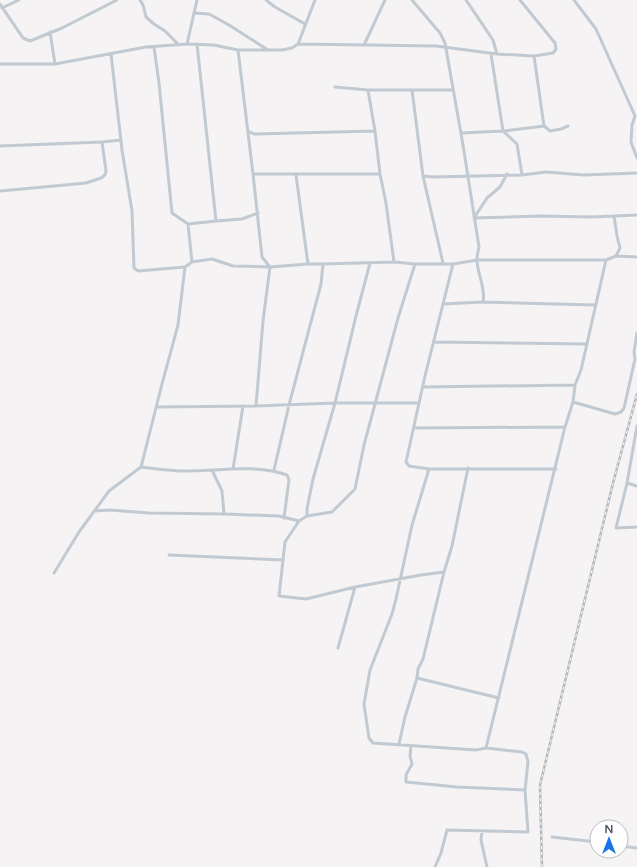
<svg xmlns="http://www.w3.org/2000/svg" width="637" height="867" viewBox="0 0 637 867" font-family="'Varela Round',sans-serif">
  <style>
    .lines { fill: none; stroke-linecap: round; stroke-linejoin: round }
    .minor { stroke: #c1cad2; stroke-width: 3 }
    .rail-casing { stroke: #b5b8bd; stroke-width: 2.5 }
    .rail { stroke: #fff; stroke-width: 1; stroke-dasharray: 3; stroke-linecap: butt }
  </style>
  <rect width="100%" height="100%" fill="#f5f3f3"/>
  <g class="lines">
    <path class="minor" d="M140,0L143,5L146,17L154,24L165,31L179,45
      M266,0L275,7L305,24
      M412,0L440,33L445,43L463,145L479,247C478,251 477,256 477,260C477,274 486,287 483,302L443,304
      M466,0L493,40L497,54
      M574,0L596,29L635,116L632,125L631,142L637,158
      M0,4L23,38L30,41L62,28L117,0
      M2,8L19,0
      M195,13L209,14L229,25L268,50
      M50,32L55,64
      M187,44L197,0
      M298,44L315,0
      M364,45L385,0
      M154,47L159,83L172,213L188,224
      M238,50L253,174H380
      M111,54L122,150L132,211L134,268L138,271L185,267L192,262L188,224L216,221L197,44
      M491,54L503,131L517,144L522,175
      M534,56L544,126L550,131L561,129L568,126
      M0,64H55L146,47L187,44L214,45L238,50H282L292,48L298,44L436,46L497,54L534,56L553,53L556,49L555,43L520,0
      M335,87L368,90H453
      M368,90L375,131L380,174L386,203L394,262
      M412,90L423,176L433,177L522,175L546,172L584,175L637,173
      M248,131L254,134L375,131
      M461,133L503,131L544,126
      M0,146L102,142L121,140
      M253,174L262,257L270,267L263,321L256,406
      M507,174L500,187L487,198L474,218L540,216L591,217L637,215
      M423,176L443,263
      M0,191L86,183L101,178L105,175L106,171L102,142
      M614,216L617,236L620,248L616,256
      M216,221L242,219L258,213
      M192,262L212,259L233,266L270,267L308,264
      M370,263L356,316L335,403L313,479L307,509V516L299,521L285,542L279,596L306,599L355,587L421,575L444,572
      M323,264L394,262L415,264H453
      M483,302L595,305
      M434,342L587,344
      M423,387L575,385
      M573,402L615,414L621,412L624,408L635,359L634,352L637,333
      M156,407L256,406L335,403H419
      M637,426L627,483L616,528L637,527
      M414,428L565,427
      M141,467C154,469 166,470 179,471C213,472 255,463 287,475L289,480L284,518
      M233,469L243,406
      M429,469L412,525L396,599L392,614L370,670L364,704L369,738L373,743L476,750L486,748L522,752L526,754L528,762L525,790L528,832L447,830L441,853L435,867
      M556,469H429L409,466L406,462L425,376L453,264L477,260H606L616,256L637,257
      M212,470L222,491L224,514
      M274,470L289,405L321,284L323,264H308L296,175
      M627,483L637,486
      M94,511L110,510L149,513L224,514L279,516L299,521
      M307,516L332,512L355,489L364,445L375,404L398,318L415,264
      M169,555L283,560
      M54,573L79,532L109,491L141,467L162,384L178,325L185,267
      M338,648L355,587
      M417,678L499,698
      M399,744L405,717L417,678L418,669L423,659L444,572L452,546L468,468
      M411,746L410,756L412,764L406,775V782L457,787L525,790
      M486,748L565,427L573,402L575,385L581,370L606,260
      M482,831L481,840L487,867
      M552,837L597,842
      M621,846L637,848"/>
    <g class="rail-casing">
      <path id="rail" d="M542,867L540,785L613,483L637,394"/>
    </g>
    <use href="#rail" class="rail"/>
  </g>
  <g transform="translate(609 839)"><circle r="19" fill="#ffffff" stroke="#b7bbc0"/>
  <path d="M0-3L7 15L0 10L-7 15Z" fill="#1a73e8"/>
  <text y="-6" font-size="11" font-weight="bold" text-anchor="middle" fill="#4a5661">N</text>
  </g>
</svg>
